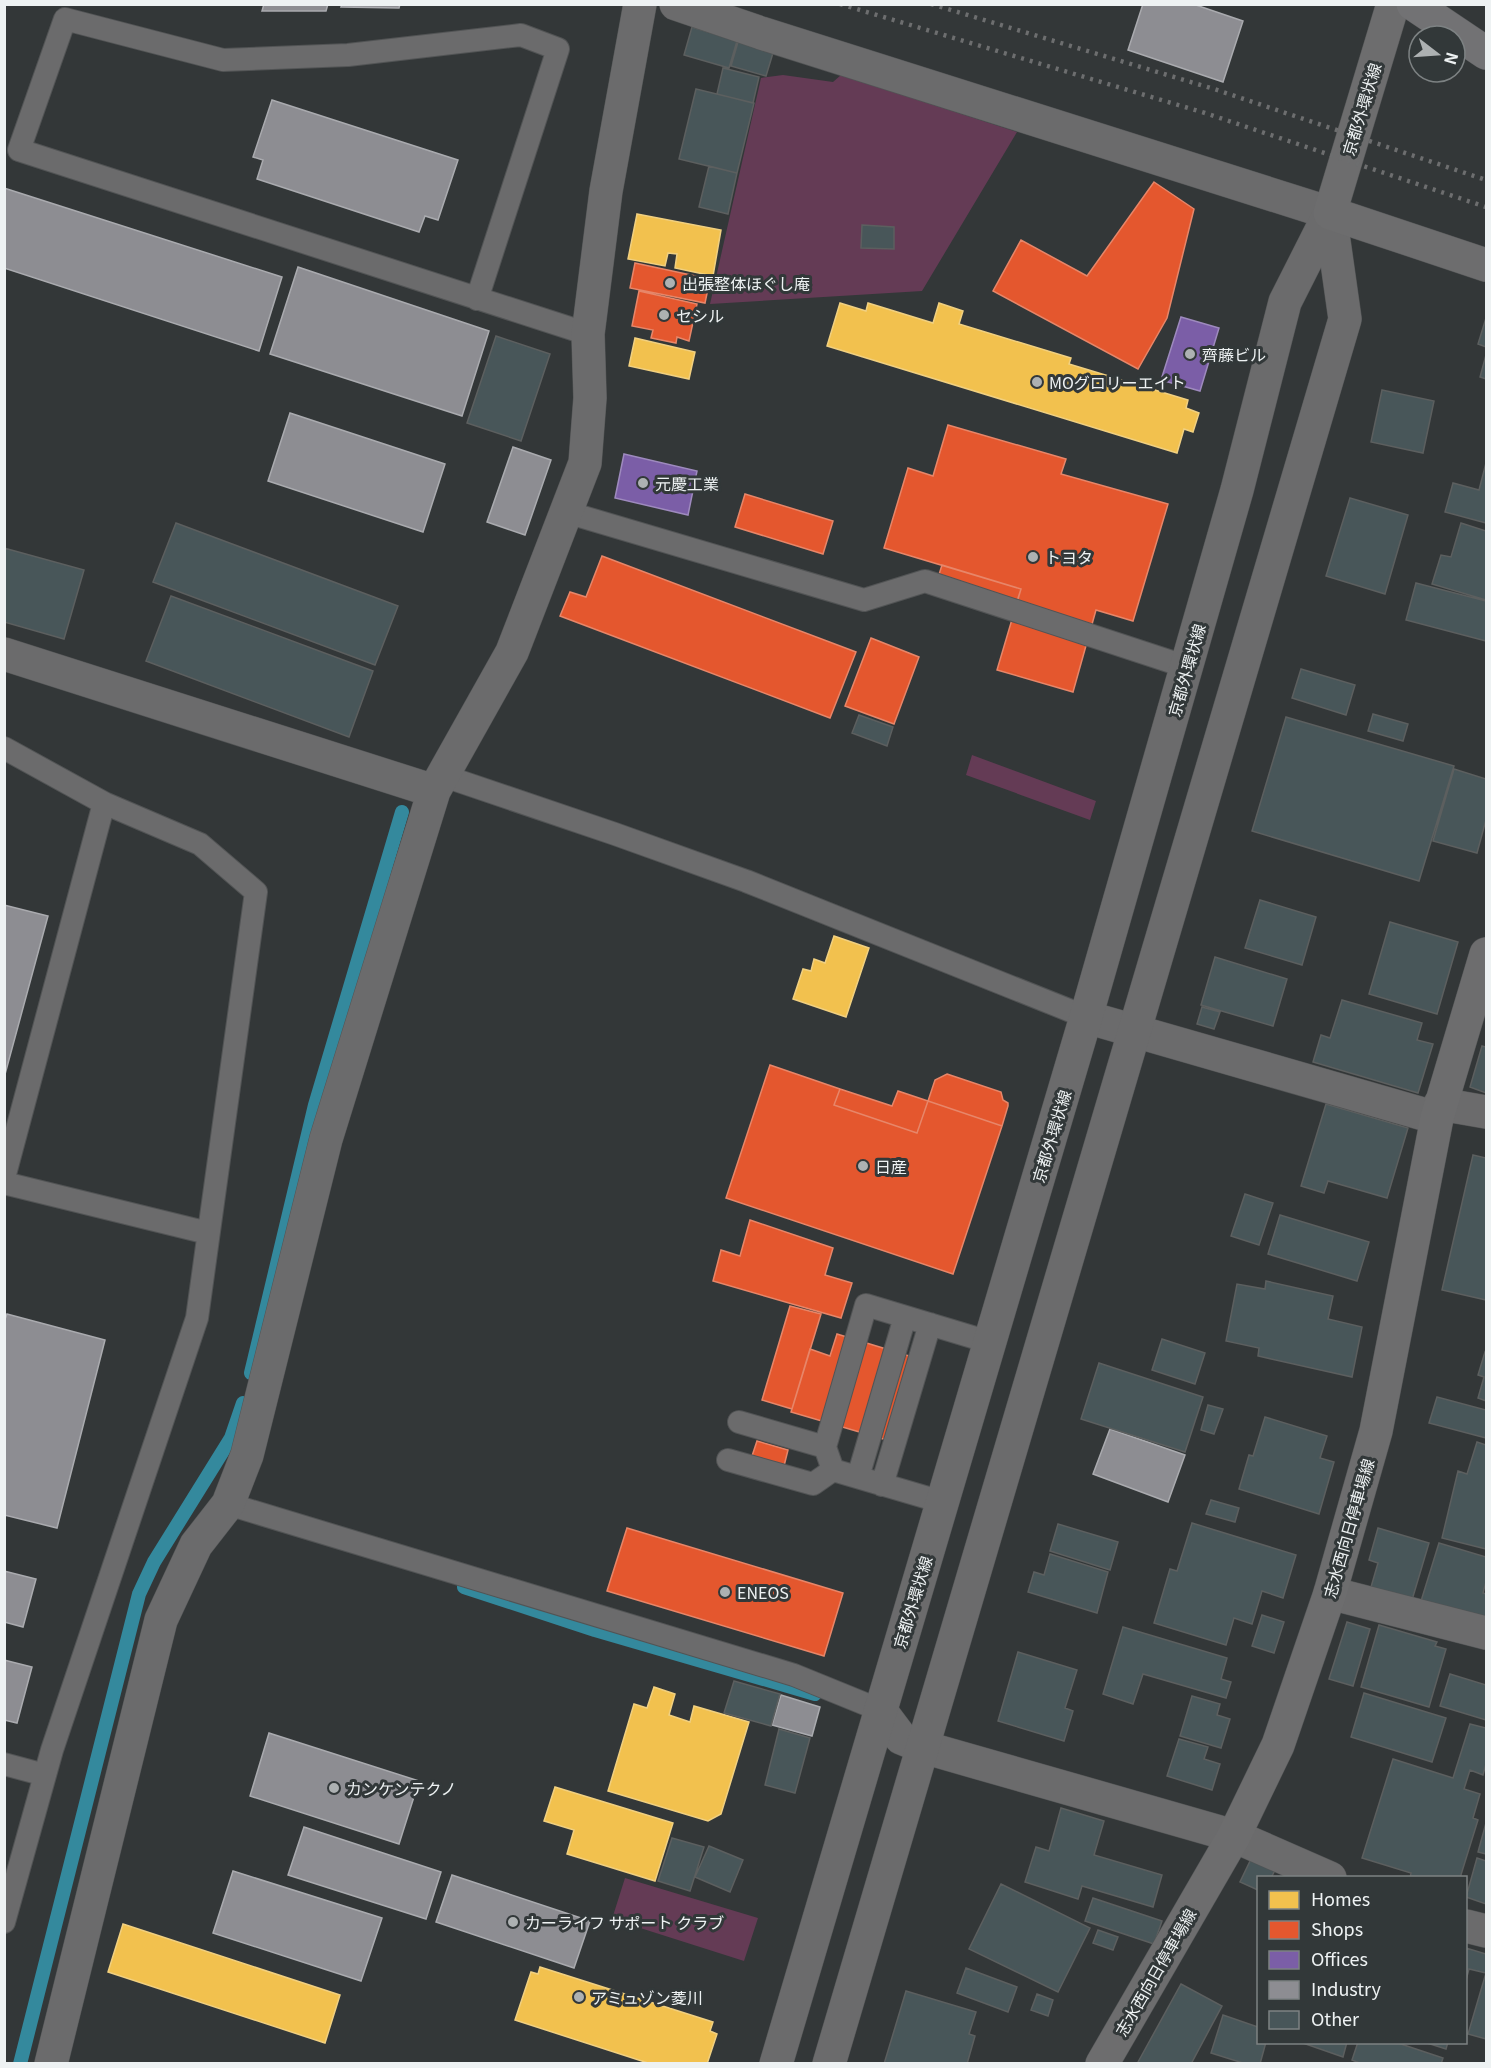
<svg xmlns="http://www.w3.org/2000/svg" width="1491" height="2068" viewBox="0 0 1491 2068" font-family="Georgia,'Noto Sans JP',serif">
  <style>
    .green { fill: #643b55 }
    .homes { fill: #f2c14e; stroke: #f1d080; stroke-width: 1.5 }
    .shops { fill: #e4572e; stroke: #e78669; stroke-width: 1.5 }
    .offices { fill: #7b5ea7; stroke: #9e8abe; stroke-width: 1.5 }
    .industry { fill: #8d8d92; stroke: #aaabaf; stroke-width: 1.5 }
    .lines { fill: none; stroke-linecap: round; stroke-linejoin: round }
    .stream { stroke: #34899d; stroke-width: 14 }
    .building { fill: #485659; stroke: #5c5f5f; stroke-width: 1.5 }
    .service-casing { stroke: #525455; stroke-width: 24 }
    .minor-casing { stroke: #525455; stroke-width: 34 }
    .tertiary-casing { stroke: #525455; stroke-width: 34 }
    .secondary-casing { stroke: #525455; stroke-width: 34 }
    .trunk-casing { stroke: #525455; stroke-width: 34 }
    .service { stroke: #6b6b6c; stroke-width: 22 }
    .minor { stroke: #6b6b6c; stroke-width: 33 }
    .tertiary { stroke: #6b6b6c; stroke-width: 33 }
    .secondary { stroke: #6d6d6e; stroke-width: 33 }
    .trunk { stroke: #727274; stroke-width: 33 }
    .rail { stroke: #6d6e6f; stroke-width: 4.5; stroke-dasharray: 3 6; stroke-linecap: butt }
    .poi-dot { fill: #adb1b2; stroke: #323839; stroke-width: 2 }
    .labels { text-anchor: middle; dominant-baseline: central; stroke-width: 6; stroke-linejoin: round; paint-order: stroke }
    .street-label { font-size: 16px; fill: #eef2f3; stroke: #323839 }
    .poi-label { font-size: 16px; fill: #eef2f3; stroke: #323839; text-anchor: start }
  </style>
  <rect width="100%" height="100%" fill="#333738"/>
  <path class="green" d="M783,75L833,82L841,75L1017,132L922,291L710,304L761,78Z
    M972,755L1096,801L1090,820L966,775Z
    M625,1878L758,1918L744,1961L612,1919Z"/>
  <path class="homes" d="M637,214L721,230L713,276L675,268L677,254L668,253L665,266L628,259Z
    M840,303L866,311L868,303L933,323L939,303L963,311L959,324L1071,358L1069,364L1188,400L1186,408L1199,413L1193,432L1184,429L1177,453L827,346Z
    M635,338L695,352L689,379L629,366Z
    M834,936L869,948L846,1017L793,999L803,969L811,971L814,959L825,963Z
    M654,1687L675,1694L669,1715L690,1722L694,1706L749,1722L721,1814L708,1821L608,1791L634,1704L647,1708Z
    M555,1787L673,1823L655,1881L567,1854L574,1830L544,1821Z
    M123,1924L340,1995L325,2043L108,1972Z
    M540,1967L713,2022L710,2031L717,2034L707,2064H651L515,2020L531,1972L538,1974Z"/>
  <path class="shops" d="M1154,182L1194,209L1167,318L1138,369L993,291L1021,240L1087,276Z
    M635,263L710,279L705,303L630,288Z
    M639,291L697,304L689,341L677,337L676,343L651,338L653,330L632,326Z
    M948,425L1066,459L1061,474L1168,504L1133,621L1096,610L1073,692L997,670L1021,589L884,548L908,468L933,476Z
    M745,494L833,521L823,554L735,527Z
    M602,556L856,652L830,718L560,616L570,592L586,597Z
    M942,565L1021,589L1012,617L933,594Z
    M871,638L919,657L894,724L845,706Z
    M770,1065L840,1089L834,1105L917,1133L928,1101L1002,1126L953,1274L726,1198Z
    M947,1074L1001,1092L1003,1100L1008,1103V1106L1002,1126L928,1101L935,1080Z
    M840,1089L892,1106L898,1091L928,1101L917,1133L834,1105Z
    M750,1220L833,1248L825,1275L852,1283L841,1318L713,1281L721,1250L740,1256Z
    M790,1306L821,1314L792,1409L762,1400Z
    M837,1334L929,1362L904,1445L791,1412L810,1349L830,1356Z
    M757,1441L788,1450L784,1466L752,1456Z
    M627,1528L843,1593L824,1656L607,1591Z"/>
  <path class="offices" d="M1181,317L1219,328L1200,391L1161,380Z
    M624,454L697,471L688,515L615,498Z"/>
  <path class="industry" d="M264,4H328L326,11H262Z
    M342,4H400L399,8L341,7Z
    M1143,4H1193L1243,21L1223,82L1128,50Z
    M272,100L458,160L438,220L425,216L419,232L257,179L263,160L253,157Z
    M4,188L282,277L259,351L4,268Z
    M298,267L489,331L462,416L270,354Z
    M290,413L445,464L423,532L268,481Z
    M513,447L551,460L525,535L487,522Z
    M4,905L48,916L4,1078Z
    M7,1314L105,1340L57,1528L4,1515V1322Z
    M1110,1429L1185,1455L1168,1502L1093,1474Z
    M4,1571L36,1579L23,1627L4,1622Z
    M4,1660L32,1667L17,1723L4,1720Z
    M781,1695L820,1707L812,1736L772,1725Z
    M269,1733L419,1781L399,1844L250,1796Z
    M304,1827L441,1872L426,1919L288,1875Z
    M233,1871L382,1918L361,1981L213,1933Z
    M452,1875L590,1921L574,1968L436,1922Z"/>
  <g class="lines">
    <path class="stream" d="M251,1373L315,1105L402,812
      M464,1587L595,1630L815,1694
      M20,2064L139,1594L154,1562L231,1438L243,1403"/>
  </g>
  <path class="building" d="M692,27L737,41L729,68L684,55Z
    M738,42L773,53L766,76L731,66Z
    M723,68L759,77L753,103L717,94Z
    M696,89L754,103L737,173L679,159Z
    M709,166L737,173L728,214L699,207Z
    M862,225L894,227V249L861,248Z
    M1486,318V347L1478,344Z
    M496,336L550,354L521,441L467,423Z
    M1486,355V379L1480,377Z
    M1382,390L1434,401L1423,453L1371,442Z
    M1486,463V523L1445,512L1453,483L1479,490Z
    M1350,498L1408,515L1385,594L1326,576Z
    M176,523L398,606L375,665L153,582Z
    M1461,523L1486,531V600L1432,584L1441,555L1451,557Z
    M4,548L84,570L64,639L4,622Z
    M1416,583L1486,601V641L1406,620Z
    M171,596L373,671L349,737L146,661Z
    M1301,669L1355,685L1346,715L1292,698Z
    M1373,714L1408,724L1403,741L1368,731Z
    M859,715L893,727L887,746L852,733Z
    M1286,717L1454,766L1419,881L1252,831Z
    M1454,769L1486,779V820L1477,853L1433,841Z
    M1260,900L1316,917L1302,965L1245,948Z
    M1390,922L1458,942L1437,1014L1369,994Z
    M1215,957L1287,979L1273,1026L1201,1005Z
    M1342,1000L1422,1023L1417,1040L1433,1044L1418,1093L1313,1062L1321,1035L1330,1038Z
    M1202,1007L1220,1012L1214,1029L1197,1024Z
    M1482,1046L1486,1047V1093L1470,1087Z
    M1326,1104L1408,1128L1387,1198L1328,1181L1324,1193L1301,1186Z
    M1473,1155L1486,1158V1300L1442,1290Z
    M1245,1194L1273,1203L1259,1245L1231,1236Z
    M1280,1215L1369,1242L1357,1281L1268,1254Z
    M1266,1281L1333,1296L1328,1319L1362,1327L1352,1377L1258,1356L1259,1348L1226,1341L1237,1284L1265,1289Z
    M1162,1339L1205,1353L1195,1384L1152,1370Z
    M1485,1352L1486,1353V1401L1478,1398L1484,1377L1478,1375Z
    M1099,1363L1203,1397L1185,1452L1081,1419Z
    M1437,1397L1486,1410V1438L1429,1423Z
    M1208,1405L1223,1409L1214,1434L1201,1430Z
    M1265,1417L1327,1436L1320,1458L1334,1462L1319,1514L1239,1489L1249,1455L1253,1456Z
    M1477,1442L1486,1445V1549L1442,1538L1458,1471L1467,1474Z
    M1211,1500L1239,1508L1235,1522L1206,1514Z
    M1192,1523L1296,1555L1283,1598L1262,1591L1252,1624L1234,1618L1226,1645L1154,1623L1170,1569L1177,1571Z
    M1058,1524L1118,1542L1110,1570L1050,1551Z
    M1378,1528L1429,1543L1412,1600L1371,1587L1378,1563L1369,1560Z
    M1439,1543L1486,1557V1582L1483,1593L1486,1594V1620L1421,1601Z
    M1050,1554L1108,1572L1097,1613L1028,1592L1034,1572L1044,1575Z
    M1262,1615L1284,1622L1274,1653L1252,1646Z
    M1347,1622L1370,1629L1353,1686L1329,1679Z
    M1379,1625L1437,1642L1435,1646L1446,1649L1429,1707L1361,1687Z
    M1123,1627L1227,1658L1221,1679L1231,1682L1226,1698L1143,1674L1133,1704L1103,1694Z
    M1018,1652L1077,1670L1065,1708L1073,1711L1064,1741L998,1721Z
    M1450,1674L1486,1685V1720L1440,1706Z
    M734,1681L780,1694L771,1726L724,1713Z
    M1364,1693L1446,1718L1432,1762L1351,1737Z
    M1192,1696L1220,1704L1217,1715L1230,1719L1221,1748L1180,1736Z
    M1470,1724L1486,1728V1764L1483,1775L1470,1770L1464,1789L1480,1794L1473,1818L1478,1820L1460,1878H1410L1411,1873L1362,1858L1393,1759L1453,1778Z
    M779,1729L810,1738L795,1793L765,1785Z
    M1179,1739L1208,1747L1204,1759L1220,1764L1212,1790L1167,1776Z
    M1061,1808L1104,1821L1094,1855L1162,1875L1153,1907L1082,1886L1078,1899L1025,1882L1036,1847L1049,1851Z
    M1486,1823V1854L1478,1852Z
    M672,1838L704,1847L690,1891L658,1881Z
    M709,1846L743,1860L730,1892L695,1877Z
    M1477,1858L1486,1861V1904L1466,1897Z
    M1251,1859L1275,1870L1271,1878H1258V1890L1240,1882Z
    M1001,1884L1090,1928L1058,1992L969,1949Z
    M1093,1898L1162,1921L1154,1944L1085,1921Z
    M1098,1930L1118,1937L1113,1950L1093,1943Z
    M1466,1948L1486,1954V2039L1468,2034L1486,1973L1469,1969L1466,1980Z
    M966,1968L1017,1987L1008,2012L957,1993Z
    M1181,1984L1222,2006L1191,2064H1140L1138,2062Z
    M906,1991L976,2012L969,2034L975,2036L967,2064H884Z
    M1037,1994L1053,2000L1048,2016L1031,2010Z
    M1223,2015L1258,2027V2042H1266L1260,2064H1246L1211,2053Z
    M1300,2042H1347L1343,2057Z
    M1358,2042H1395L1443,2058L1441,2064H1362L1352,2060Z
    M1424,2042H1448L1446,2049Z"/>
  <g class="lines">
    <g class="service-casing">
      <path id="service" d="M477,299L558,49L521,35L348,55L223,60L65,19L19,150L588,334
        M566,512L864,600L925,581L1187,667
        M4,748L104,803L200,844L256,892L197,1318L52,1750L4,1922
        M444,776L615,834L746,881L1086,1017
        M4,1178L104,803
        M4,1183L208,1233
        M739,1422L825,1447
        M728,1460L813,1484L833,1470
        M858,1477L905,1317
        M882,1485L930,1324
        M942,1502L833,1470L825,1447L866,1305L989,1342
        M228,1504L794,1675L880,1710
        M4,1764L45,1775"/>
    </g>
    <g class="minor-casing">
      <path id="minor" d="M676,4L761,33L1330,213
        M4,654L434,791
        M1086,1017L1437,1118
        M1440,1104L1486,1112
        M1330,1593L1486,1633
        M880,1710L901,1738L923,1747L1234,1836L1330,1878
        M1466,1926L1486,1931
        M51,2064L161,1620L196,1545L228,1504L247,1455L326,1139L434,791L512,652L585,463L590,398L588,334L606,191L640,4"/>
    </g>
    <g class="tertiary-casing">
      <path id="tertiary" d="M776,2064L1086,1017L1237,490L1285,302L1330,213
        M829,2064L1345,319L1330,213"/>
    </g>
    <g class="secondary-casing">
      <path id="secondary" d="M1393,4L1330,213L1486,265
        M1102,2064L1234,1836L1278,1745L1330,1593L1376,1431L1437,1118L1486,954"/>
    </g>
    <g class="trunk-casing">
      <path id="trunk" d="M1413,4L1486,53"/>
    </g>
    <use href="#service" class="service"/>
    <use href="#minor" class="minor"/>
    <use href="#tertiary" class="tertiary"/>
    <use href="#secondary" class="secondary"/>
    <use href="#trunk" class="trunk"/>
    <path class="rail" d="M840,4L1205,113L1486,207
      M931,4L1214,89L1486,180"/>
  </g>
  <g class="poi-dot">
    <circle cx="670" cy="283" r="6"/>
    <circle cx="664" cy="315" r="6"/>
    <circle cx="1190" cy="354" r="6"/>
    <circle cx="1037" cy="382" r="6"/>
    <circle cx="643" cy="483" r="6"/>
    <circle cx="1033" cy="557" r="6"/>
    <circle cx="863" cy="1166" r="6"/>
    <circle cx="725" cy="1592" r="6"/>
    <circle cx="334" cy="1788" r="6"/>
    <circle cx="513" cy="1922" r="6"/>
    <circle cx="579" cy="1997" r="6"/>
  </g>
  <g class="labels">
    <g class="street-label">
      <text transform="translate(1361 109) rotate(-73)">京都外環状線</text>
      <text transform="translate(1186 670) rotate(-74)">京都外環状線</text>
      <text transform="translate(1051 1136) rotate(-73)">京都外環状線</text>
      <text transform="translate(1348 1528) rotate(-74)">志水西向日停車場線</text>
      <text transform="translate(912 1602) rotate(-73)">京都外環状線</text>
      <text transform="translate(1155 1972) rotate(-60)">志水西向日停車場線</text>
    </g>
    <g class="poi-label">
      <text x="682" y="283">出張整体ほぐし庵</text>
      <text x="676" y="315">セシル</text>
      <text x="1202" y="354">齊藤ビル</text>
      <text x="1049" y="382">MOグロリーエイト</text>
      <text x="655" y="483">元慶工業</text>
      <text x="1045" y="557">トヨタ</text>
      <text x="875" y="1166">日産</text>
      <text x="737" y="1592">ENEOS</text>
      <text x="346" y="1788">カンケンテクノ</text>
      <text x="525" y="1922">カーライフ サポート クラブ</text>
      <text x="591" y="1997">アミュゾン菱川</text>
    </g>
  </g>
  <rect width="1491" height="2068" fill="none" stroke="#eef2f3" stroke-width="12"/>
  <rect x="1257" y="1876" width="210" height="168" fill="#323839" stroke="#7d8283" stroke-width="1.5"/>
  <rect x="1269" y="1891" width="30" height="18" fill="#f2c14e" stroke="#7d8283" stroke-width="1.5"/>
  <text x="1311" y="1906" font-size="18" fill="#eef2f3">Homes</text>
  <rect x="1269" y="1921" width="30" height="18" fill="#e4572e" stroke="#7d8283" stroke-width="1.5"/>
  <text x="1311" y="1936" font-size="18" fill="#eef2f3">Shops</text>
  <rect x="1269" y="1951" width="30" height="18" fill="#7b5ea7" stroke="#7d8283" stroke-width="1.5"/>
  <text x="1311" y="1966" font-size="18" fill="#eef2f3">Offices</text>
  <rect x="1269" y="1981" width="30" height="18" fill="#8d8d92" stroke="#7d8283" stroke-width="1.5"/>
  <text x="1311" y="1996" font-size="18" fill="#eef2f3">Industry</text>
  <rect x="1269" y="2011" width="30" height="18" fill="#485659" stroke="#7d8283" stroke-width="1.5"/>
  <text x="1311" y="2026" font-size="18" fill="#eef2f3">Other</text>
  <g transform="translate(1437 54) rotate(107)"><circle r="28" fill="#323839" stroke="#7d8283" stroke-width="1.5"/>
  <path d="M0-4.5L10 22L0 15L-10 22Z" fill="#adb1b2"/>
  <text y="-9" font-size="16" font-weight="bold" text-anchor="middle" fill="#eef2f3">N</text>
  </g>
</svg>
